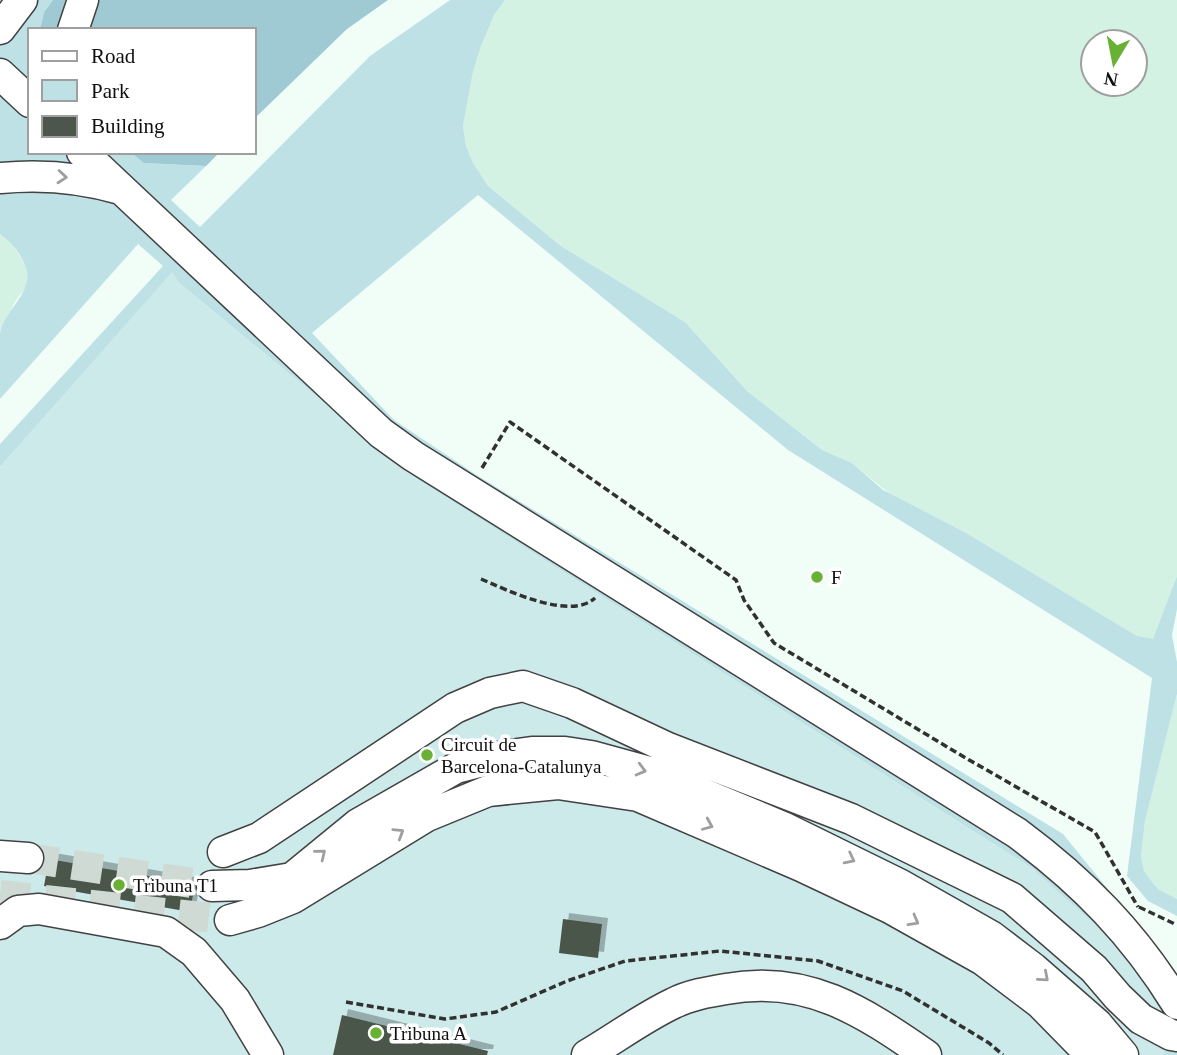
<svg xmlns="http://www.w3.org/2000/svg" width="1177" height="1055" viewBox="0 0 1177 1055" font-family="'Times New Roman',serif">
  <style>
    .farmland { fill: #d3f2e4; fill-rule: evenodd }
    .green { fill: #bee1e5 }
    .forest { fill: #9fcad4 }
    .pitch { fill: #cceaea }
    .building { fill: #4c564c; filter: url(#shadow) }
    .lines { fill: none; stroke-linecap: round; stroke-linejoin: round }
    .minor-tunnel { stroke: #cfdad4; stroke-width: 30; stroke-dasharray: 30 15; stroke-linecap: butt }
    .minor-casing { stroke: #424242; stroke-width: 33 }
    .path { stroke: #313131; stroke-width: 3.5; stroke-dasharray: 7 3.5; stroke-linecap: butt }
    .minor { stroke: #fff; stroke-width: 30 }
    .oneway { stroke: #9f9f9f }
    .poi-dot { fill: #68b134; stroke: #fff; stroke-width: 2.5 }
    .labels { text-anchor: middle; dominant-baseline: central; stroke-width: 7; stroke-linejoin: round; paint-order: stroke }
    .poi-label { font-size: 19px; fill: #0f0f0f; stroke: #fff; text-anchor: start }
  </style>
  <defs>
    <filter id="shadow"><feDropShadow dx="6" dy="-6" stdDeviation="0" flood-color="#0004"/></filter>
  </defs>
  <rect width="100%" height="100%" fill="#f1fef7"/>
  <path class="farmland" d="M505,0H1177V576L1153,640L1137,636L968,534L891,495L852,463L822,450L747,391L685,322L561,246L488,186L473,163L466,146L463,126L473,72L481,46L494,15ZM1093,42H1135V84H1093Z
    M0,234L13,244L27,269L28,279L26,288L16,300L0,331Z
    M1177,694V899L1158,889L1153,883L1144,871L1141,856L1145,821Z"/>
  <path class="green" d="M0,0H53L44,12L40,30H30V152H130L144,163L206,166L171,200L200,227L370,56L450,0H505L494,15L481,46L473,72L463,126L466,146L473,163L488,186L561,246L685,322L747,391L822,450L852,463L883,490L968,534L1137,636L1153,639L1177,576V609L1172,635L1177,662V694L1145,821L1141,856L1144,871L1153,883L1158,889L1177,899V916L1148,901L1127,876L1152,678L788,450L478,195L312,333L394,420L478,476L1063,834L1128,914L1177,984V1055H1163L1171,1035L1033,869L418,480L179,283L172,273L0,467V444L163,266L138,244L0,399C0,378 0,353 0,333C5,308 38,290 24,263C18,250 12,243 0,234Z"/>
  <path class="forest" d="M53,0H388L347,29L254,119V30H40L44,12Z
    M130,152H220L206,166L144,163Z"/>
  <path class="pitch" d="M172,272L179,283L418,480L1033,869L1128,954L1175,1023L1163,1055H0V467Z"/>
  <path class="building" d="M49,859L195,884L190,912L44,886Z
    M563,919L602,924L598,958L559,953Z
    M342,1015L488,1051L487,1055H333Z"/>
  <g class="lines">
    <path class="minor-tunnel" d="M28,858L212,886
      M0,895L230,920"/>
    <g class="minor-casing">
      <path id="minor" d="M0,29L22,0
        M73,30L83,0
        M0,74L30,102
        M82,152L381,433L413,456L1017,833C1083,882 1134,934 1177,1004
        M0,178C42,174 80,177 120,189
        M223,852L259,838L455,708L490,693L523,686L572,703L668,748L851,819L1012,898L1094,969L1118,997L1141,1019L1171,1035L1177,1036
        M0,856L28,858
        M212,886L250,885L292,878L358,824L456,768L498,757L532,752H565L591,756L653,773L783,827L901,885L991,936L1033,968L1097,1024L1123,1055
        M230,920L258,912L293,898L427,816L488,791L558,784L638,796L801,866L890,908L983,960L1040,1003L1091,1055
        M0,924L18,911L39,909L166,932L194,952L235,1000L268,1055
        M587,1055C616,1038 644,1017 674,1003C690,995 708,992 726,989C807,974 862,1011 926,1055"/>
    </g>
    <path class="path" d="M482,468L510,422L736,580L744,600L774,643L964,757L1095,832L1138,907
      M481,579C507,590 570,621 595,598
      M1139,907L1177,925
      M346,1002L445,1019L496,1012L567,981L625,961L720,951L818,961L903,991L989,1043L1003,1055"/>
    <use href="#minor" class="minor"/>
  </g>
  <defs><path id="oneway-chevron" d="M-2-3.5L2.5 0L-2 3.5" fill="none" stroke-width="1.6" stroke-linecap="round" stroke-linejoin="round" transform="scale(1.75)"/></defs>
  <g class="oneway">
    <use href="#oneway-chevron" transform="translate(62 177) rotate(5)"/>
    <use href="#oneway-chevron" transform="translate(641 770) rotate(15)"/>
    <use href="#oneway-chevron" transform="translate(708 825) rotate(23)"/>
    <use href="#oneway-chevron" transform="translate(399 833) rotate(-32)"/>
    <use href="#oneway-chevron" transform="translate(321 854) rotate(-39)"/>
    <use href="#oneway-chevron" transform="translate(850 859) rotate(27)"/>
    <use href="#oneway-chevron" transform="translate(914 921) rotate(29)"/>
    <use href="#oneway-chevron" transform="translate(1044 977) rotate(41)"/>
  </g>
  <g class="poi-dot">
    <circle cx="817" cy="577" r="7"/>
    <circle cx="427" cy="755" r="7"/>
    <circle cx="119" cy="885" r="7"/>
    <circle cx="376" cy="1033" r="7"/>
  </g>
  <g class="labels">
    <g class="poi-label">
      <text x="831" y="577">F</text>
      <text x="441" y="744">Circuit de<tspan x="441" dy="22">Barcelona-Catalunya</tspan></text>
      <text x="133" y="885">Tribuna T1</text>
      <text x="390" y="1033">Tribuna A</text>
    </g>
  </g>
  <rect x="28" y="28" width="228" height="126" fill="#ffffff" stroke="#9f9f9f" stroke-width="2"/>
  <rect x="42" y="51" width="35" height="10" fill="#ffffff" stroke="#9f9f9f" stroke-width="2"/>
  <text x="91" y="63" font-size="21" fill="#0f0f0f">Road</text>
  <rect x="42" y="80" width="35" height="21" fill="#bee1e5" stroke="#9f9f9f" stroke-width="2"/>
  <text x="91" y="98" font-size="21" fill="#0f0f0f">Park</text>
  <rect x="42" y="116" width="35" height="21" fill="#4c564c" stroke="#9f9f9f" stroke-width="2"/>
  <text x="91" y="133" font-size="21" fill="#0f0f0f">Building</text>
  <g transform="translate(1114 63) rotate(190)"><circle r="33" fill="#ffffff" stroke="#9f9f9f" stroke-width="2"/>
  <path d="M0-5L12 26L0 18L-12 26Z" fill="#68b134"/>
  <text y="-10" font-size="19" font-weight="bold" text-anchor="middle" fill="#0f0f0f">N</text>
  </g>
</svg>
